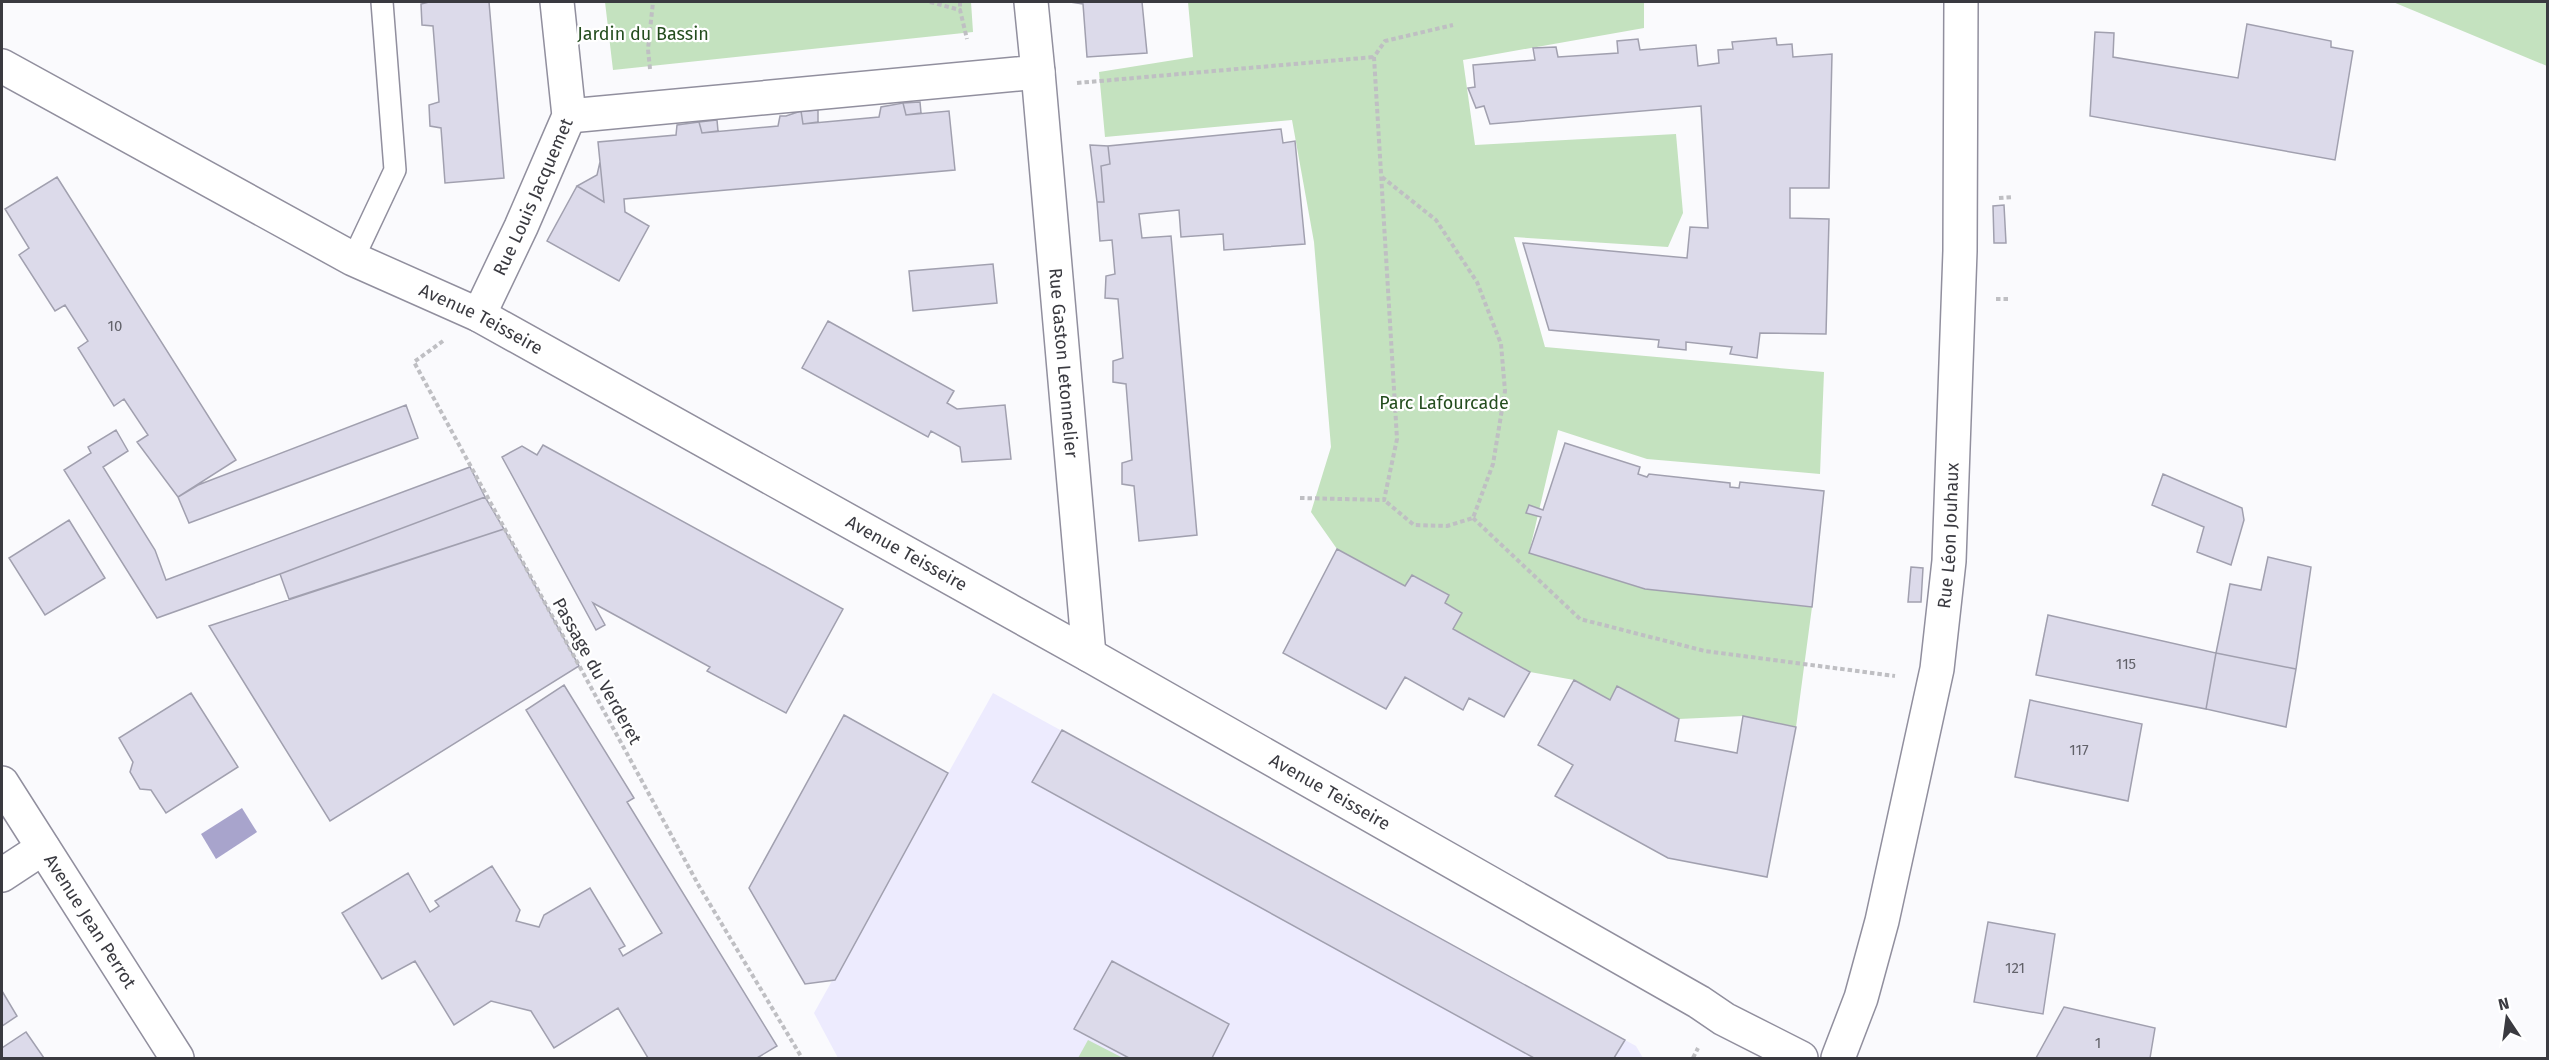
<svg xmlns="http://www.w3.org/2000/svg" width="2549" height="1060" viewBox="0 0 2549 1060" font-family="'Fira Sans',sans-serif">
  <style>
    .built { fill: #edebfe }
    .green { fill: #c4e2bf }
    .water { fill: #a8a4cc }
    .building { fill: #dcdaea; stroke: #a1a0af; stroke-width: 1.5 }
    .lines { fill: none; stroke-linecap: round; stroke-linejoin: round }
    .service-casing { stroke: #918f9e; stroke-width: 24 }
    .minor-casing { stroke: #918f9e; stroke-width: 36 }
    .tertiary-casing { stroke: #918f9e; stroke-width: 36 }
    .secondary-casing { stroke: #918f9e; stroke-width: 36 }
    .path { stroke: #bfbfc3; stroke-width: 4; stroke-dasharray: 4.5 3; stroke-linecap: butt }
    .service { stroke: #fff; stroke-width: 21 }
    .minor { stroke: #fff; stroke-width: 33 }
    .tertiary { stroke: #fff; stroke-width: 33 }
    .secondary { stroke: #fff; stroke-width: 33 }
    .labels { text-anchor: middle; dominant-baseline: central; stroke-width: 4.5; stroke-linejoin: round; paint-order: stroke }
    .number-label { font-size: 15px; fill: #62626a }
    .park-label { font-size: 18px; fill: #244d1e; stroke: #fff }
    .street-label { font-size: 18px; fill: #3a3a40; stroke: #fff }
  </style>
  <rect width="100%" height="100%" fill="#fafafd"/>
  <path class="built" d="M993,693L1636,1046L1643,1058H838L814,1013Z"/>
  <path class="green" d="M605,2H971L973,32L613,70Z
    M1188,2H1644V28L1463,60L1475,145L1676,134L1683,213L1668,247L1514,237L1545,347L1824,372L1820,474L1647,459L1558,430L1529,553L1645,589L1812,607L1796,727L1743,716L1679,719L1617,686L1610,700L1574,680L1530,672L1453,629L1462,613L1445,603L1449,595L1412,575L1405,586L1337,549L1311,512L1331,447L1314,242L1292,120L1105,137L1099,72L1193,57Z
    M2393,2H2547V66Z
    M1088,1040L1123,1058H1078Z"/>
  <path class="water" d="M242,808L257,832L216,859L201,834Z"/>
  <path class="building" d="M429,2H489L504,178L445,183L441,128L430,126L429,105L439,102L433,26L422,25L421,4Z
    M1070,2H1142L1147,53L1087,57L1083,4Z
    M2247,24L2331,41V47L2353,51L2335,160L2090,116L2095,32L2114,33L2113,57L2238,78Z
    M1776,38L1777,45L1792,44L1793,57L1832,54L1829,188H1790V218L1829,219L1826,334L1760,333L1757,358L1730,354L1732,347L1686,342V350L1658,347L1659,340L1549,330L1523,243L1687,258L1690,227L1708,228L1701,106L1490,124L1484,106L1476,108L1468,88L1475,87L1473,65L1535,60L1533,48L1556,47L1558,57L1618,53L1617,41L1638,39L1640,50L1696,45L1698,66L1719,63L1718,50L1733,49L1732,42Z
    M920,102L921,113L906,115L903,103Z
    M903,103L906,115L949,111L955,170L624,199L625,212L649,226L619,281L547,241L577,186L604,202L598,142L676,135L677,125L699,122L702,133L778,126L780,116H786L801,111L803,124L879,117L881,107Z
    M818,110V122L803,124L801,111Z
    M717,120L718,131L702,133L699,122Z
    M1281,129L1283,143L1295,141L1305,244L1224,250L1223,234L1181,237L1179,210L1139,214L1142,238L1171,236L1197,535L1139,541L1134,486L1122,484V463L1132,460L1126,384L1113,382V361L1123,358L1118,299L1105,298L1106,276L1115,274L1112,240L1100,241L1097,202H1104L1101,166L1110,164L1108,146Z
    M1090,145L1108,146L1110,164L1101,166L1104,202H1097Z
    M600,162L604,202L577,186L597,175Z
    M57,177L236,460L178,497L137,442L148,435L124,399L114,406L78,348L88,341L65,305L55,311L19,255L29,248L5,209Z
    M2004,205L2006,243H1994L1993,206Z
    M993,264L997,303L913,311L909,271Z
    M828,321L954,391L947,403L957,409L1005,405L1011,459L962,462L960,447L931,431L928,437L802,368Z
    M406,405L418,438L189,523L178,497L198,485Z
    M116,430L128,451L103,467L155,550L166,580L470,467L485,497L280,574L157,618L64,470L91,453L88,447Z
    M1565,443L1640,467L1638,474L1647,477L1649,474L1730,483V487L1739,488L1740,482L1824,491L1812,607L1645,589L1529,553L1541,517L1526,513L1529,505L1543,510Z
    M543,445L843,609L786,713L707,671L710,667L593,603L605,625L596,630L502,457L522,446L537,455Z
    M2163,474L2242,508L2244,520L2231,565L2197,552L2204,527L2152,505Z
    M485,497L504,529L289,599L280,574Z
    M69,520L105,578L45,615L9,558Z
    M504,529L579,666L330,821L209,626Z
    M1337,549L1405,586L1412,575L1449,595L1445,603L1462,613L1453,629L1530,672L1504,717L1469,698L1463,710L1405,677L1386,709L1283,653Z
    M2268,557L2311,567L2296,669L2216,653L2230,584L2261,590Z
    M1911,567L1923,568L1921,602H1908Z
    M2048,615L2216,653L2206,709L2036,675Z
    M2216,653L2296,669L2286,727L2206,709Z
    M1574,680L1610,700L1617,686L1679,719L1675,741L1737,753L1743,716L1796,727L1767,877L1668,858L1555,796L1573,765L1538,745Z
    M564,685L634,798L627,802L777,1046L757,1058H648L618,1008L554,1048L531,1011L491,1001L454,1025L415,961L382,979L342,913L408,873L430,912L439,906L435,901L492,866L520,910L516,921L539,927L544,915L590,888L625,946L619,949L623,956L662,933L526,710Z
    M191,693L238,767L166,813L151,790L140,789L130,772L133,762L119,738Z
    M2030,700L2142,724L2128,801L2015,777Z
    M844,715L948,773L835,980L805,984L749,888Z
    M1062,730L1625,1040L1614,1058H1534L1032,782Z
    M1988,922L2055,934L2043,1014L1974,1002Z
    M1112,961L1229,1024L1212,1058H1129L1074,1029Z
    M2,991L17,1016L2,1026Z
    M2064,1007L2155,1028L2150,1058H2036Z
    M26,1032L44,1058H2V1048Z"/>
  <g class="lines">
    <g class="service-casing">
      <path id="service" d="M353,259L395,170L382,2"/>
    </g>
    <g class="minor-casing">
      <g id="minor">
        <path id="s1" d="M1038,72L1089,655"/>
        <path d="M569,116L1038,72L1031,2"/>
        <path id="s2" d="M479,315L521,227L569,116L557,2"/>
        <path d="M2,875L43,848"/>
      </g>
    </g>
    <g class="tertiary-casing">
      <g id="tertiary">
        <path id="s3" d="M2,66L353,259L479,315L1089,655L1699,1002L1724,1019L1801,1058"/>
        <path id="s4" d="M1838,1058L1861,998L1882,921L1937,669L1949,561L1960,251L1961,2"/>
      </g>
    </g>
    <g class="secondary-casing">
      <g id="secondary">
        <path id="s5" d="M2,783L177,1058"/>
      </g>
    </g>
    <path class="path" d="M930,2L960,10L967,39
      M960,2V10
      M650,69L648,49L653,2
      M1077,83L1374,57
      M1382,177L1436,220L1477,282L1501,344L1505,391L1493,464L1473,518L1447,526L1414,525L1384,500
      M1999,198L2013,197
      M1996,299H2010
      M443,341L414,362L699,886L802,1058
      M1300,498L1384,500L1397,439L1374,57L1385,41L1453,25
      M1473,518L1580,619L1705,651L1895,676
      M1693,1058L1698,1048"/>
    <use href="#service" class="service"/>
    <use href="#minor" class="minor"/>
    <use href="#tertiary" class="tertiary"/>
    <use href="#secondary" class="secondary"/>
  </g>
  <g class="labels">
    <g class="number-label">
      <text x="115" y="326">10</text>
      <text x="2126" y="664">115</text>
      <text x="2079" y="750">117</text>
      <text x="2015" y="968">121</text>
      <text x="2098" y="1043">1</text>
    </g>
    <g class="park-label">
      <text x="643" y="34">Jardin du Bassin</text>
      <text x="1444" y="403">Parc Lafourcade</text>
    </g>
    <g class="street-label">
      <text stroke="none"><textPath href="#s2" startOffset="130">Rue Louis Jacquemet</textPath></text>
      <text stroke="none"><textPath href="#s3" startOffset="542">Avenue Teisseire</textPath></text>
      <text stroke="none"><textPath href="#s1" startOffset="292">Rue Gaston Letonnelier</textPath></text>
      <text stroke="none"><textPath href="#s4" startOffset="536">Rue Léon Jouhaux</textPath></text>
      <text stroke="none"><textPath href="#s3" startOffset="1028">Avenue Teisseire</textPath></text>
      <text transform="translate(597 671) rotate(61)">Passage du Verderet</text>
      <text stroke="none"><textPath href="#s3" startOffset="1514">Avenue Teisseire</textPath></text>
      <text stroke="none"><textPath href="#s5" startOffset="164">Avenue Jean Perrot</textPath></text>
    </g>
  </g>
  <rect width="2549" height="1060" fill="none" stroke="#3a3a40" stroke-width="6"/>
  <g transform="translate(2507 1018) rotate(347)" stroke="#ffffff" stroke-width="4.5" paint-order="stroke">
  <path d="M0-4.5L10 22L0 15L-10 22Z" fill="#3a3a40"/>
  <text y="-9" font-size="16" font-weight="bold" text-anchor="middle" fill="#3a3a40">N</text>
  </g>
</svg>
